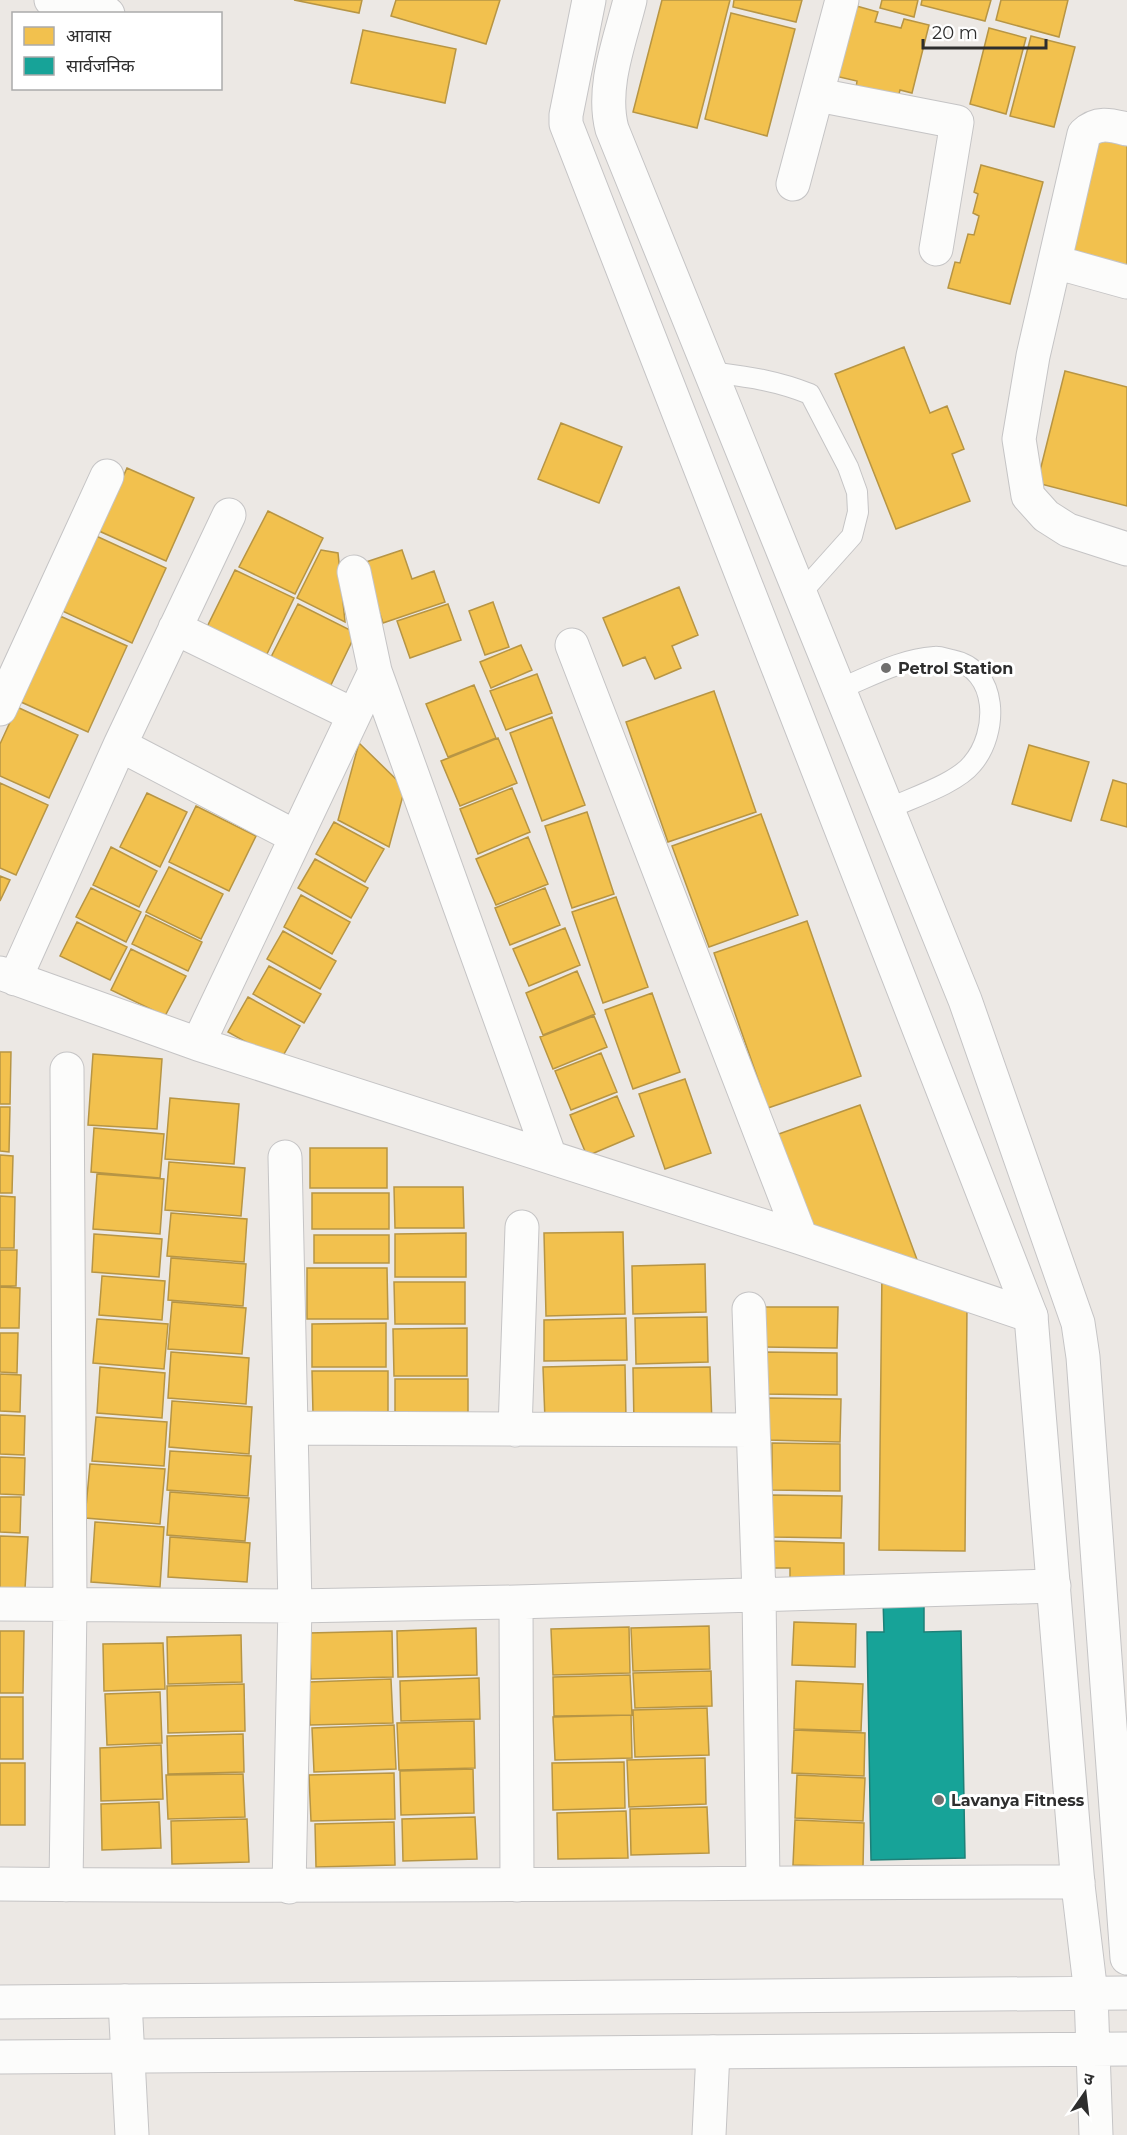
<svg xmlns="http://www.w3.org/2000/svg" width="1127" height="2135" viewBox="0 0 1127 2135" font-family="Montserrat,'Noto Sans Devanagari',sans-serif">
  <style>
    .homes { fill: #f2c14e; stroke: #b79544; stroke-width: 1.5 }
    .public { fill: #17a398; stroke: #1e8078; stroke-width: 1.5 }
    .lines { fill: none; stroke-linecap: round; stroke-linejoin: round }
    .service-casing { stroke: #c5c4c5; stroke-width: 22 }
    .minor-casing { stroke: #c5c4c5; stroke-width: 35 }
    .tertiary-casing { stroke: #c5c4c5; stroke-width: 35 }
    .service { stroke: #fcfcfb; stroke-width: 20 }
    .minor { stroke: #fcfcfb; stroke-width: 33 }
    .tertiary { stroke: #fcfcfb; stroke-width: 33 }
    .poi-dot { fill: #706f6e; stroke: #fff; stroke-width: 2 }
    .labels { text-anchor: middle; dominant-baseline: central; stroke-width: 6; stroke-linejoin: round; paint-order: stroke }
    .poi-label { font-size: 16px; font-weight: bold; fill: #2e2e2e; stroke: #fff; text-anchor: start }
  </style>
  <rect width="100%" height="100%" fill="#ece8e4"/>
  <path class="homes" d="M294,0H362L359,13Z
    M396,0H500L486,44L391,16Z
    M662,0H730L697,128L633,112Z
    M734,0H802L796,22L733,7Z
    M882,0H918L914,17L880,8Z
    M922,0H991L985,21L921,5Z
    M1001,0H1068L1059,37L996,20Z
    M853,5L878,12L875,22L901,28L904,19L929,25L912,93L900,90L898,98L856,88L857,81L835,76Z
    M731,13L795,29L767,136L705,119Z
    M989,28L1026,38L1006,114L970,104Z
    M363,30L456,49L445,103L351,83Z
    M1031,36L1075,47L1054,127L1010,116Z
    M1097,132L1127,139V267L1067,252Z
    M981,165L1043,182L1010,304L948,288L955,262L960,263L968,234L974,235L979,216L973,213L978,194L974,192Z
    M904,347L930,413L947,406L964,449L952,454L970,501L896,529L835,374Z
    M1065,371L1127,387V506L1037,483Z
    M561,423L622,447L599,503L538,479Z
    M127,468L194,498L166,561L99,531Z
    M268,511L323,538L295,594L239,567Z
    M94,535L166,568L132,643L60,610Z
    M321,550L338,553L345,622L297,598Z
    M402,550L412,579L434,571L445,602L383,623L363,563Z
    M235,570L294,598L265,658L206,629Z
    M679,587L698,635L672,646L681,668L655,679L645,657L623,666L603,618Z
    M493,602L509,647L485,655L469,611Z
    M298,604L356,633L328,691L269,661Z
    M448,604L461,640L410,658L397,621Z
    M60,616L127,646L88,732L21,702Z
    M521,645L532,670L491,688L480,662Z
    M537,674L552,713L506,730L490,691Z
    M474,685L496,738L448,757L426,704Z
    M714,691L756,812L668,842L626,722Z
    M17,707L78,735L49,798L0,776V744Z
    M552,717L585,805L542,821L510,733Z
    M498,738L517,783L460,806L441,761Z
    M359,743L405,788L389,847L338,820Z
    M1029,745L1089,762L1071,821L1012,804Z
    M1113,780L1127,784V827L1101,820Z
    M0,783L48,805L16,875L0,868Z
    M512,788L530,832L478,854L460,809Z
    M147,793L187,812L160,867L120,847Z
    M196,806L256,836L229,891L169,862Z
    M587,812L614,894L572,908L545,826Z
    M761,814L798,915L709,947L672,846Z
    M334,822L384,849L365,882L316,854Z
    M528,837L548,884L496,905L476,859Z
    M111,847L157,871L139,907L93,885Z
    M315,859L368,888L351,918L298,888Z
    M169,867L223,894L201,939L146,912Z
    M0,876L10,880L0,901Z
    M91,888L141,912L126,942L76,917Z
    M545,888L560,925L510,945L495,908Z
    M301,895L350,922L332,954L284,927Z
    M616,897L648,987L603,1003L572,912Z
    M146,915L202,942L188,971L132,944Z
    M807,921L861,1076L768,1108L714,953Z
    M77,922L127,947L110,980L60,956Z
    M565,928L580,965L529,986L513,949Z
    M283,931L336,961L320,989L267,959Z
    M131,949L186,976L165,1016L111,990Z
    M269,966L321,994L304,1023L253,994Z
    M577,971L595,1014L543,1035L526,993Z
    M652,993L680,1072L633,1089L605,1010Z
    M248,997L300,1026L280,1061L228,1032Z
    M594,1016L607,1047L553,1069L540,1037Z
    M0,1052H11L10,1104H0Z
    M601,1053L617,1092L571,1110L555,1071Z
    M93,1054L162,1059L157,1129L88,1125Z
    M685,1079L711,1153L665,1169L639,1094Z
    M617,1096L634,1136L587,1156L570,1115Z
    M170,1098L239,1104L234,1164L165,1159Z
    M860,1105L919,1265L805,1224L776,1135Z
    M0,1107H10L9,1152L0,1151Z
    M94,1128L164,1134L160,1178L91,1172Z
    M310,1148H387V1188H310Z
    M0,1155L13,1156L12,1193H0Z
    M169,1162L245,1168L241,1216L165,1210Z
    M97,1174L164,1179L160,1234L93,1229Z
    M394,1187H463L464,1228H395Z
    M312,1193H389V1229H312Z
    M0,1196L15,1197L14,1248H0Z
    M171,1213L247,1219L244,1262L167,1256Z
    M623,1232L625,1314L546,1316L544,1233Z
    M466,1233V1277H395V1234Z
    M94,1234L162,1239L159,1277L92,1272Z
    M314,1235H389V1263H314Z
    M0,1250H17L16,1286H0Z
    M171,1258L246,1264L243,1306L168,1300Z
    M705,1264L706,1312L633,1314L632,1266Z
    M307,1268H387L388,1319H307Z
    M882,1268L967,1303L965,1551L879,1550Z
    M102,1276L165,1281L162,1320L99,1315Z
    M394,1282H465V1324H395Z
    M0,1287L20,1288L19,1328H0Z
    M172,1302L246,1308L242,1354L168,1349Z
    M762,1307H838L837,1348L761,1347Z
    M707,1317L708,1362L636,1364L635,1318Z
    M626,1318L627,1360L544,1361V1320Z
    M97,1319L168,1324L164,1369L93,1363Z
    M386,1323V1367H312V1324Z
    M467,1328V1376H394L393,1329Z
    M0,1333H18L17,1373L0,1372Z
    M171,1352L249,1358L246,1404L168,1398Z
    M764,1352L837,1353V1395L763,1394Z
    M625,1365L626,1419L545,1420L543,1367Z
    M100,1367L165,1373L162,1418L97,1413Z
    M710,1367L712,1424L634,1425L633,1368Z
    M312,1371H388V1414H313Z
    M0,1374L21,1375L20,1412L0,1411Z
    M395,1379H468V1425H395Z
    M768,1398L841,1399L840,1442L768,1440Z
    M172,1401L252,1407L249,1454L169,1447Z
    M0,1415L25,1416L24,1455L0,1454Z
    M96,1417L167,1422L164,1466L92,1461Z
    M772,1443L840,1444V1491L772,1490Z
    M170,1451L251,1456L248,1496L167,1490Z
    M0,1457L25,1458L24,1495L0,1494Z
    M90,1464L165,1469L160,1524L85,1518Z
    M170,1492L249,1498L245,1541L167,1535Z
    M772,1495L842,1496L841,1538L772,1537Z
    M0,1497H21L20,1533L0,1532Z
    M95,1522L164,1527L160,1587L91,1582Z
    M0,1536L28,1537L25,1589H0Z
    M170,1537L250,1543L247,1582L168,1577Z
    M772,1541L844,1543V1581L790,1580V1568H772Z
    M794,1622L856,1624L855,1667L792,1665Z
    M709,1626L710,1669L633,1671L631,1628Z
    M629,1627L630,1673L553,1675L551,1629Z
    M476,1628L477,1675L398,1677L397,1631Z
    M0,1631H24L23,1693H0Z
    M392,1631L393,1677L311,1679L309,1633Z
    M241,1635L242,1682L168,1684L167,1637Z
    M163,1643L165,1689L104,1691L103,1644Z
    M711,1671L712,1706L635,1708L633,1673Z
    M630,1675L632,1715L554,1716L553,1677Z
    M479,1678L480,1719L401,1721L400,1681Z
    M391,1679L393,1723L310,1725L309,1682Z
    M796,1681L863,1684L861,1731L794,1729Z
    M244,1684L245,1731L168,1733L167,1686Z
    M160,1692L162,1743L107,1745L105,1694Z
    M0,1697H23V1759H0Z
    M707,1708L709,1755L635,1757L633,1710Z
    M631,1715L632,1758L555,1760L553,1717Z
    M474,1721L475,1768L399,1770L397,1723Z
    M394,1725L396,1769L314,1772L312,1728Z
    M794,1730L865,1733L864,1776L792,1773Z
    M243,1734L244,1772L168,1774L167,1736Z
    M161,1745L163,1799L101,1801L100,1748Z
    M705,1758L706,1804L629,1807L627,1760Z
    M624,1762L625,1808L553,1810L552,1763Z
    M0,1763H25V1825H0Z
    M473,1769L474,1813L401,1815L400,1771Z
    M394,1773L395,1819L311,1821L309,1775Z
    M243,1774L245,1817L168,1819L166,1775Z
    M797,1775L865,1778L863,1821L795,1818Z
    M159,1802L161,1848L102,1850L101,1804Z
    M707,1807L709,1853L631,1855L630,1809Z
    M626,1811L628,1858L558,1859L557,1813Z
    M475,1817L477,1859L403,1861L402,1819Z
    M247,1819L249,1862L172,1864L171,1821Z
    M795,1820L864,1823L863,1867L793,1865Z
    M394,1822L395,1865L316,1867L315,1824Z"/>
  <path class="public" d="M924,1598V1632L961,1631L965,1858L871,1860L867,1632H884L883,1599Z"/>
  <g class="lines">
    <g class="service-casing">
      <path id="service" d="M711,372C748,377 775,380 810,394L848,467L857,492L858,512L852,536L801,593
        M839,689C869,677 901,659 934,657C940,656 946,659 952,660C999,669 999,733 972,764C956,784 911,798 888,809"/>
    </g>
    <g class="minor-casing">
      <path id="minor" d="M51,0L108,14
        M818,95L957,122L936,249
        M1127,129C1111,125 1097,121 1084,134L1033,356L1019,439L1028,496L1046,516L1068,530L1127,549
        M793,184L842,0
        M1055,262L1127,282
        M354,572L375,671L550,1157
        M175,628L354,715
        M572,645L801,1238
        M0,709L107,476
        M120,745L296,837
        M0,973L198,1044L801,1238L1031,1316
        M15,979L120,745L229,515
        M198,1044L375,671
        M285,1157L295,1606L289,1887
        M749,1309L759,1595L763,1882
        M291,1428L753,1430
        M515,1430L522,1227
        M516,1602L517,1885
        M0,1604L295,1606L516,1602L1054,1586
        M0,1884C360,1888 719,1882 1078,1882
        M66,1885L70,1604L67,1069
        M125,2001L132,2135
        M709,2135L713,2052"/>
    </g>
    <g class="tertiary-casing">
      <path id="tertiary" d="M589,0L566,115V124L1031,1316L1078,1885L1091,1994L1096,2135
        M630,0C620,41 601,87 612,129L965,1000L1078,1323L1083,1357L1127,1958
        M0,2002L1127,1993
        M0,2057L1127,2049"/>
    </g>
    <use href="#service" class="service"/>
    <use href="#minor" class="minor"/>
    <use href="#tertiary" class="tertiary"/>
  </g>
  <g class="poi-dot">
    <circle cx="886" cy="668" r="6"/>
    <circle cx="939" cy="1800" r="6"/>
  </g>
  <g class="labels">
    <g class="poi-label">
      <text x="898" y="668">Petrol Station</text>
      <text x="951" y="1800">Lavanya Fitness</text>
    </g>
  </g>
  <rect x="12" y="12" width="210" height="78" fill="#ffffff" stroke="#ababab" stroke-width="1.5"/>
  <rect x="24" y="27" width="30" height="18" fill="#f2c14e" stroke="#ababab" stroke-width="1.5"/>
  <text x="66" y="42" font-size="18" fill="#2e2e2e">आवास</text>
  <rect x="24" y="57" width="30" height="18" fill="#17a398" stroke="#ababab" stroke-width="1.5"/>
  <text x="66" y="72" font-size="18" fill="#2e2e2e">सार्वजनिक</text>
  <g transform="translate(1085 2093) rotate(14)" stroke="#ffffff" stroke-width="4.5" paint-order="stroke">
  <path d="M0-4.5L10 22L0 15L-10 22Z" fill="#2e2e2e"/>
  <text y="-9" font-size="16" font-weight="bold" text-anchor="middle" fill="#2e2e2e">उ</text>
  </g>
  <path d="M923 39v9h123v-9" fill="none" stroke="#2e2e2e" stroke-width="3"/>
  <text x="932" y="39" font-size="18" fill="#2e2e2e" stroke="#ffffff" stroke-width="4.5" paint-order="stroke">20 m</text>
</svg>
